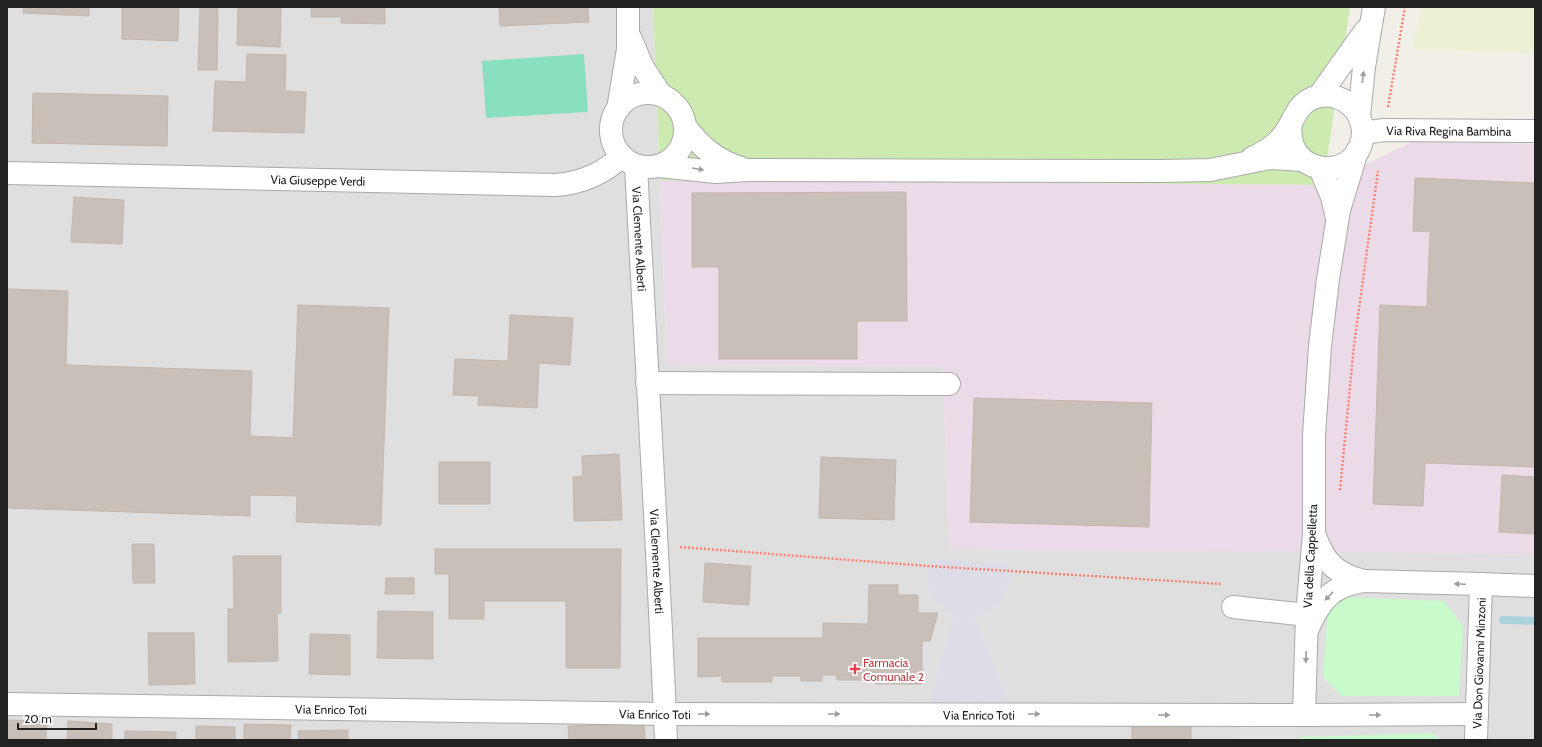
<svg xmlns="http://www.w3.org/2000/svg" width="1542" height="747" viewBox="0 0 1542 747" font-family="Cabin,sans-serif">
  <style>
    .residential { fill: #e0dfdf }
    .industrial { fill: #ebdbe8 }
    .farmland { fill: #eef0d5 }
    .grass { fill: #cdebb0 }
    .park { fill: #c8facc }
    .pitch { fill: #88e0be }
    .parking { fill: #e2e2e2 }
    .plaza { fill: #dddde8 }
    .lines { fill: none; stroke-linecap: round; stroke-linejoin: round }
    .stream { stroke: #aad3df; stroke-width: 8 }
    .building { fill: #c7bfb8; stroke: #c4b6ab }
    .minor-casing { stroke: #a9a9a9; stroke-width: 24 }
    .path { stroke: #fa8072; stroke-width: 2.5; stroke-dasharray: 2 2; stroke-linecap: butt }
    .minor { stroke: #fff; stroke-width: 22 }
    .oneway { fill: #9c9c9c }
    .health-dot { fill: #e0444e; stroke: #fff; stroke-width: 1.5 }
    .labels { text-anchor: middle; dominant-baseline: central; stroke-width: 4; stroke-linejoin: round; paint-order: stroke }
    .street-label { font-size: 12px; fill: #222; stroke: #fff }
    .health-label { font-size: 12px; fill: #be3a42; stroke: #fff; text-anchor: start }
  </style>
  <rect width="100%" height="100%" fill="#f2efe9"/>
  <path class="residential" d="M7,7H653L667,365L943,366L949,549L1286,540L1535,556V740H7Z"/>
  <path class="industrial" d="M1414,141L1535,144V556L1487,553L949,549L943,366L667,365L660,180L1323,185Z"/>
  <path class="farmland" d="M1422,7H1535V53L1412,50Z"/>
  <path class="grass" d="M653,7H1350L1323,185L660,180Z"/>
  <path class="park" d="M1339,597L1444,601L1463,626L1459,696H1342L1323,677L1328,608Z
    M1432,733L1440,740H1301V737Z"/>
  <path class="pitch" d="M584,54L588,112L486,118L482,61Z"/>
  <path class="parking" d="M1239,715H1296V740H1238Z"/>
  <path class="plaza" d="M930,559L1008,564L1010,578L1006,593L998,605L981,615L974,616L1013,714H926L954,615L936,601L928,587L927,572Z"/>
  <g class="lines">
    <path class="stream" d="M1503,620L1535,621"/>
  </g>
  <path class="building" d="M24,7H89V16L23,13Z
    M122,7H179L178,41L122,39Z
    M200,7H218L217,70H198Z
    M238,7H281L280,47L237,45Z
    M306,7H385V24L341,23V17H311L312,7Z
    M499,7H588L589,22L500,26Z
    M247,54L286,55L285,91L306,92L304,133L213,131L215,81L246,82Z
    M33,93L168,96L167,146L32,143Z
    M1415,178L1535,183V467L1425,463L1423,506L1373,504L1380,305L1427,307L1430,232L1413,231Z
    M906,192L907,321H857V359H719V267H692V193Z
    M74,197L124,200L122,244L71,242Z
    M7,289L68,291L66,365L252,371L250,436L293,438L298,305L389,308L381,525L296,522L297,496L250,495V516L7,508Z
    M510,315L573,318L570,365L539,363L537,408L478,405L479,396L453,395L455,359L508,361Z
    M974,398L1152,403L1149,527L970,522Z
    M619,454L622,520L574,521L573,477L583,476L582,456Z
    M821,457L896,460L894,520L819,518Z
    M439,462H490V504H439Z
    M1502,475L1535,477V534L1499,532Z
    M132,544H154L155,583H133Z
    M435,549H621L620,668H566V601H484V619H449V574H435Z
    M233,556H281V613H277L278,661L228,662V609H234Z
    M705,563L751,566L749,605L703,602Z
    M386,578H414V594H385Z
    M869,585H898V595H918V613H938L930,641H922V684H876V680H837V675H822V681H801V676H772V682H722V676L698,677V638H823V623L868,624Z
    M378,611L433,612V659L377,658Z
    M148,633H194L195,684L149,685Z
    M310,634L350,635V675L309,674Z
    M7,720L47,721L46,740H7Z
    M68,721L112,724V740H67Z
    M244,724L291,725L290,740H244Z
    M644,724L645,740H569L568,726Z
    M196,726L235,727V740H196Z
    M1191,726V740H1132V727Z
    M348,730V740H299L298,731Z
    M125,731L176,732V740H125Z"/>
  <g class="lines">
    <g class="minor-casing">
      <g id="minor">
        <path d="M631,39L642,66L661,95"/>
        <circle cx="648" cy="130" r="37"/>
        <path d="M1319,96L1366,30"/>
        <path d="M618,109L628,49V7"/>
        <path d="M1359,116L1364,67L1374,7"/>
        <path d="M686,127C700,147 718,161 741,168"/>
        <path id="s1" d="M1363,133L1384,130L1535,131"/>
        <path d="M1357,151L1339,210L1328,279L1320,346L1314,435V534L1307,615L1304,715L1477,714"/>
        <path d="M1252,158C1266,152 1279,143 1287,130C1295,117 1298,104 1313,98C1326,93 1340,96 1350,105C1358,111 1362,122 1363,131C1363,183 1283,180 1291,123"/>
        <path id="s2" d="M636,166C646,357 658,548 666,740"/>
        <path d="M659,166L716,172L748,170L1161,171L1210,170L1270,158L1303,160"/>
        <path d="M1320,168L1332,197L1337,218"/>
        <path id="s3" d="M7,173L556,185C582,183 603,174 622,156"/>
        <path d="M647,383L949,384"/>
        <path d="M1314,534C1325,562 1333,573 1364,581"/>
        <path d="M1481,584L1535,586"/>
        <path d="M1233,607L1307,615"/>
        <path d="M1308,628C1321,599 1332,586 1364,581L1481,584L1476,740"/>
        <path id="s4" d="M7,704L665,714L1304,715"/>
      </g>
    </g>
    <path class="path" d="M1388,107L1405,7
      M1340,490L1354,345L1378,171
      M680,547L928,566L1222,584"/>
    <use href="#minor" class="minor"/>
  </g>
  <defs><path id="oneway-solid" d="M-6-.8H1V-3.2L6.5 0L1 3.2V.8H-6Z"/></defs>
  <g class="oneway">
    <use href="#oneway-solid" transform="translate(1363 77) rotate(-83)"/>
    <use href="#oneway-solid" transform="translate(698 169) rotate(10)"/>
    <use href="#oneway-solid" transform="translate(1460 584) rotate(-178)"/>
    <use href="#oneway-solid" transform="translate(1329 596) rotate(134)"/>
    <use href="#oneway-solid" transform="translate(1306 657) rotate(92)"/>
    <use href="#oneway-solid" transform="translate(704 714)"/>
    <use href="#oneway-solid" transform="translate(834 714)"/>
    <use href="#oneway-solid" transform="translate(1034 714)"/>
    <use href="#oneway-solid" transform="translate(1164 715)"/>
    <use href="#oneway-solid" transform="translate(1375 715)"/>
  </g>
  <path class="health-dot" d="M853 663h4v4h4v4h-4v4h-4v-4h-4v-4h4z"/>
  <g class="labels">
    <g class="street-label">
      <text stroke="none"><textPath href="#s1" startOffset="86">Via Riva Regina Bambina</textPath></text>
      <text stroke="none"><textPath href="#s3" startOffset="311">Via Giuseppe Verdi</textPath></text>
      <text stroke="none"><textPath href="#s2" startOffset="73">Via Clemente Alberti</textPath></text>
      <text transform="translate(1310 556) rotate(-87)">Via della Cappelletta</text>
      <text stroke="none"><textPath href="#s2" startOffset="396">Via Clemente Alberti</textPath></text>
      <text transform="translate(1479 663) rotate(-88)">Via Don Giovanni Minzoni</text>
      <text stroke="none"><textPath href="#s4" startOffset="324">Via Enrico Toti</textPath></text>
      <text stroke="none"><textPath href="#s4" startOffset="648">Via Enrico Toti</textPath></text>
      <text stroke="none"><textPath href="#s4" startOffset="972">Via Enrico Toti</textPath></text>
    </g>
    <g class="health-label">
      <text x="863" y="662">Farmacia<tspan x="863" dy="14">Comunale 2</tspan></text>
    </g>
  </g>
  <rect width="1542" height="747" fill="none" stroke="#222222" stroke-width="16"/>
  <path d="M18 723v6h78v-6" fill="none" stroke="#222222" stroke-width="2"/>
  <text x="24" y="723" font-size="12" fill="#222222" stroke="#ffffff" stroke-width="3" paint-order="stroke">20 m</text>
</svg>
